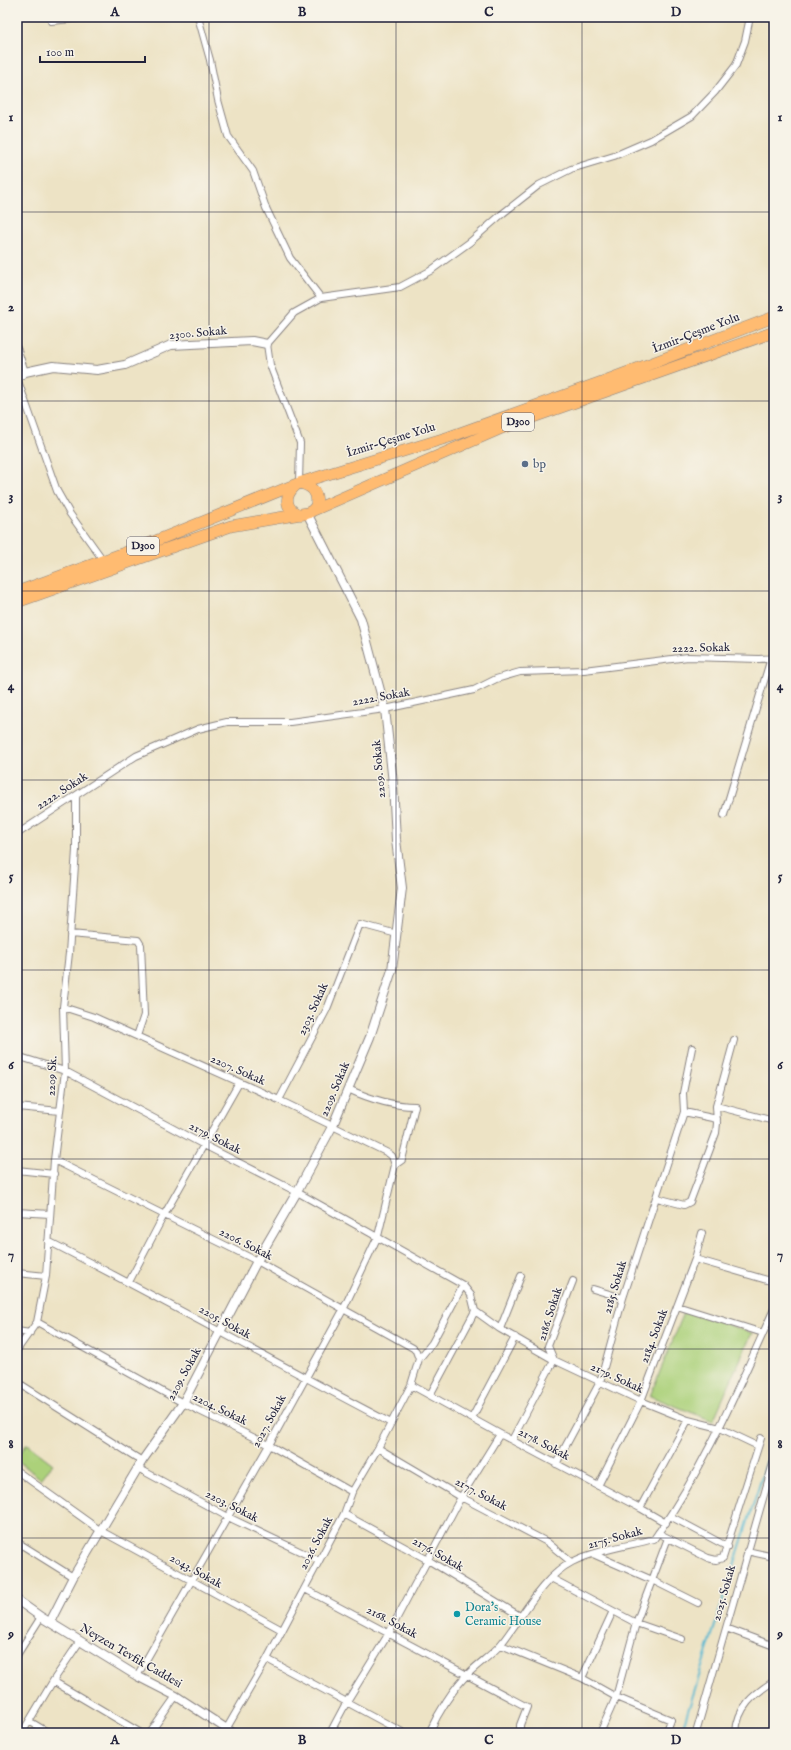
<svg xmlns="http://www.w3.org/2000/svg" width="791" height="1750" viewBox="0 0 791 1750" font-family="'IM FELL English',serif">
  <style>
    .park { fill: #acd17a; stroke: #677a5a }
    .lines { fill: none; stroke-linecap: round; stroke-linejoin: round }
    .stream { stroke: #52b8d1; stroke-width: 2 }
    .minor-casing { stroke: #888280; stroke-width: 8 }
    .tertiary-casing { stroke: #888280; stroke-width: 10 }
    .trunk-casing { stroke: #888280; stroke-width: 12 }
    .minor { stroke: #fff; stroke-width: 6 }
    .tertiary { stroke: #fff; stroke-width: 8 }
    .trunk { stroke: #ffbb71; stroke-width: 11 }
    .grid { fill: none; stroke: #22223b; stroke-width: 1; stroke-opacity: 0.55 }
    .service-dot { fill: #5c6f8a; stroke: #f7f3e8; stroke-width: 1.5 }
    .culture-dot { fill: #0f9aa8; stroke: #f7f3e8; stroke-width: 1.5 }
    .labels { text-anchor: middle; dominant-baseline: central; stroke-width: 3; stroke-linejoin: round; paint-order: stroke }
    .shield { fill: #f7f3e8; stroke: #62616f; stroke-width: 1 }
    .shield-label { font-size: 11px; font-weight: bold; fill: #22223b }
    .street-label { font-size: 12px; fill: #22223b; stroke: #f7f3e8 }
    .service-label { font-size: 12px; fill: #4e5e75; stroke: #f7f3e8; text-anchor: start }
    .culture-label { font-size: 12px; fill: #0d838f; stroke: #f7f3e8; text-anchor: start }
    .neatline { fill: none; stroke: #22223b; stroke-width: 1.5 }
    .grid-label { font-size: 13px; text-anchor: middle; font-weight: bold; fill: #22223b }
  </style>
  <rect width="100%" height="100%" fill="#f7f3e8"/>
  <filter id="ink" filterUnits="userSpaceOnUse"><feTurbulence type="fractalNoise" baseFrequency=".025" numOctaves="2"/><feDisplacementMap in="SourceGraphic" scale="8" xChannelSelector="R" yChannelSelector="G"/><feConvolveMatrix kernelMatrix="1 2 1 2 8 2 1 2 1" color-interpolation-filters="sRGB"/></filter>
  <filter id="wash" filterUnits="userSpaceOnUse"><feTurbulence type="fractalNoise" baseFrequency=".012" numOctaves="4" result="noise"/><feDisplacementMap in="SourceGraphic" scale="16" xChannelSelector="R" yChannelSelector="G"/><feGaussianBlur stdDeviation="0.9" result="paint"/><feColorMatrix in="noise" values="0 0 0 0 0 0 0 0 0 0 0 0 0 0 0 0 0 1.4 0 .05"/><feComposite in="paint" operator="in"/></filter>
  <g filter="url(#wash)">
    <rect width="100%" height="100%" fill="#ede3c5"/>
    <path class="park" d="M685,1310L752,1333L713,1421L650,1396Z
      M27,1444L53,1464L41,1479L17,1460V1457Z"/>
    <g class="lines">
      <path class="stream" d="M681,1733L774,1439"/>
    </g>
  </g>
  <g filter="url(#ink)">
    <g class="lines">
      <g class="minor-casing">
        <path id="minor" d="M198,17L210,60L218,100L228,136L253,171L266,208L290,258L321,298
          M51,21L92,17
          M17,348L25,372
          M17,378L57,491L70,514L103,560
          M299,483L300,443L270,365L267,344L294,313L321,298L400,287L430,271L470,242L502,214L539,185L571,169L614,156L651,140L692,116L715,92L736,65L745,41L750,17
          M724,815L771,658
          M17,834L136,756L198,729L227,722H290L385,709L474,690L496,679L520,672L584,670L688,657L759,659L774,658
          M70,934L138,940L141,945L144,1015L137,1036
          M63,1007L94,1017L279,1100L388,1153L392,1156L395,1165L378,1236L343,1310L269,1445L137,1676
          M17,1056L65,1071L204,1145L297,1192L463,1285L471,1295L475,1311L430,1395
          M348,1089C370,1099 391,1106 415,1106L402,1160L395,1165
          M279,1100L327,1009L360,924L397,934
          M716,1106L734,1040
          M17,1107L60,1111
          M684,1112L717,1119
          M54,1160L257,1261L413,1348L416,1351L419,1359
          M17,1170L54,1174
          M657,1198L684,1205L690,1202L716,1133L717,1123L716,1106L774,1121
          M17,1212L50,1214
          M48,1241C164,1300 276,1363 391,1423
          M695,1259L774,1282
          M17,1273L46,1276
          M129,1282L164,1215L239,1083
          M593,1289L623,1298
          M677,1306L763,1333
          M475,1311L500,1329L554,1360L641,1401L688,1420L720,1428L758,1446
          M37,1322L183,1403L269,1445L352,1492
          M500,1329L521,1276
          M17,1331L30,1333
          M17,1350L37,1322L46,1276L54,1160L65,1071L63,1007L69,953L76,850V796
          M17,1382L142,1461
          M411,1385L500,1434L640,1508L666,1523
          M472,1418L515,1337
          M512,1440L554,1360L548,1346L573,1281
          M378,1448L461,1497L547,1542L571,1562
          M556,1464L600,1382L623,1298L684,1112L683,1093L692,1048
          M138,1468L228,1517L318,1560
          M17,1471L101,1531L282,1630
          M598,1486L641,1401L695,1259L702,1233
          M640,1508L688,1420
          M344,1514L428,1560L520,1616
          M670,1516L728,1547
          M658,1533L708,1558L716,1560L723,1558L761,1438
          M17,1542L73,1577
          M747,1551L774,1557
          M593,1554L652,1580L698,1603
          M551,1578L636,1623L682,1639
          M305,1589L527,1707L520,1725V1733
          M726,1628L774,1646
          M501,1645L582,1678L616,1697L671,1720L666,1733
          M17,1655L41,1617
          M267,1659L404,1733
          M582,1678L613,1611
          M53,1681L141,1733
          M29,1721L49,1733
          M22,1733L53,1681L80,1641
          M150,1733L176,1696
          M224,1733L267,1659L344,1514L352,1492L378,1448L411,1385L419,1359L432,1343L463,1285
          M330,1733L346,1703L389,1633L461,1497L500,1434
          M429,1733C438,1713 453,1688 469,1673C479,1663 492,1655 501,1644C522,1618 541,1578 572,1562C597,1550 627,1546 654,1539C705,1468 738,1388 774,1309
          M600,1733L616,1697L636,1623L668,1538
          M696,1733L774,1460
          M736,1733C737,1707 754,1694 774,1681"/>
      </g>
      <g class="tertiary-casing">
        <path id="tertiary" d="M17,378L25,372L53,366L97,370L125,365L171,345L252,341L267,344
          M17,1600L41,1617L137,1676L176,1696L233,1733
          M50,1622L73,1577L142,1461L183,1403L257,1261L297,1192L333,1125L370,1037L392,970L402,888L396,840L393,783L385,709L361,619L307,513"/>
      </g>
      <g class="trunk-casing">
        <path id="trunk" d="M299,483C311,485 319,492 316,506C301,528 271,502 299,483Z
          M17,592L138,548L299,483L449,437L610,379L774,317
          M17,602L231,526L307,513L502,428L774,332"/>
      </g>
      <use href="#minor" class="minor"/>
      <use href="#tertiary" class="tertiary"/>
      <use href="#trunk" class="trunk"/>
    </g>
  </g>
  <path class="grid" d="M209,17V1733M396,17V1733M582,17V1733M17,212H774M17,401H774M17,591H774M17,780H774M17,970H774M17,1159H774M17,1349H774M17,1538H774"/>
  <circle class="service-dot" cx="525" cy="464" r="4"/>
  <circle class="culture-dot" cx="457" cy="1614" r="4"/>
  <g class="labels">
    <g class="shield">
      <rect x="502" y="413" width="32" height="18" rx="3"/>
      <rect x="127" y="537" width="32" height="18" rx="3"/>
    </g>
    <g class="shield-label">
      <text x="518" y="422">D300</text>
      <text x="143" y="546">D300</text>
    </g>
    <g class="street-label">
      <text transform="translate(198 333) rotate(-5)">2300. Sokak</text>
      <text transform="translate(696 333) rotate(-21)">İzmir-Çeşme Yolu</text>
      <text transform="translate(391 440) rotate(-17)">İzmir-Çeşme Yolu</text>
      <text transform="translate(701 648) rotate(-1)">2222. Sokak</text>
      <text transform="translate(381 697) rotate(-10)">2222. Sokak</text>
      <text transform="translate(379 769) rotate(-95)">2209. Sokak</text>
      <text transform="translate(62 791) rotate(-33)">2222. Sokak</text>
      <text transform="translate(313 1009) rotate(-65)">2303. Sokak</text>
      <text transform="translate(238 1070) rotate(24)">2207. Sokak</text>
      <text transform="translate(52 1076) rotate(-87)">2209 Sk.</text>
      <text transform="translate(335 1089) rotate(-67)">2209. Sokak</text>
      <text transform="translate(215 1138) rotate(27)">2179. Sokak</text>
      <text transform="translate(246 1244) rotate(27)">2206. Sokak</text>
      <text transform="translate(615 1287) rotate(-73)">2185. Sokak</text>
      <text transform="translate(550 1314) rotate(-72)">2186. Sokak</text>
      <text transform="translate(225 1322) rotate(29)">2205. Sokak</text>
      <text transform="translate(654 1336) rotate(-69)">2184. Sokak</text>
      <text transform="translate(184 1374) rotate(-61)">2209. Sokak</text>
      <text transform="translate(617 1378) rotate(25)">2179. Sokak</text>
      <text transform="translate(220 1409) rotate(26)">2204. Sokak</text>
      <text transform="translate(269 1421) rotate(-61)">2027. Sokak</text>
      <text transform="translate(544 1444) rotate(28)">2178. Sokak</text>
      <text transform="translate(481 1494) rotate(28)">2177. Sokak</text>
      <text transform="translate(232 1506) rotate(27)">2203. Sokak</text>
      <text transform="translate(615 1538) rotate(-15)">2175. Sokak</text>
      <text transform="translate(316 1543) rotate(-62)">2026. Sokak</text>
      <text transform="translate(438 1554) rotate(30)">2176. Sokak</text>
      <text transform="translate(196 1571) rotate(29)">2043. Sokak</text>
      <text transform="translate(724 1593) rotate(-74)">2025. Sokak</text>
      <text transform="translate(392 1622) rotate(28)">2168. Sokak</text>
      <text transform="translate(131 1656) rotate(30)">Neyzen Tevfik Caddesi</text>
    </g>
    <g class="service-label">
      <text x="533" y="464">bp</text>
    </g>
    <g class="culture-label">
      <text x="465" y="1607">Dora's<tspan x="465" dy="14">Ceramic House</tspan></text>
    </g>
  </g>
  <rect width="791" height="1750" fill="none" stroke="#f7f3e8" stroke-width="44"/>
  <path d="M40 56v6h105v-6" fill="none" stroke="#22223b" stroke-width="2"/>
  <text x="46" y="56" font-size="12" fill="#22223b" stroke="#f7f3e8" stroke-width="3" paint-order="stroke">100 m</text>
  <rect x="22" y="22" width="747" height="1706" class="neatline"/>
  <g class="grid-label">
    <text x="115" y="16">A</text>
    <text x="302" y="16">B</text>
    <text x="489" y="16">C</text>
    <text x="676" y="16">D</text>
    <text x="11" y="121">1</text>
    <text x="780" y="121">1</text>
    <text x="11" y="311">2</text>
    <text x="780" y="311">2</text>
    <text x="11" y="500">3</text>
    <text x="780" y="500">3</text>
    <text x="11" y="690">4</text>
    <text x="780" y="690">4</text>
    <text x="11" y="880">5</text>
    <text x="780" y="880">5</text>
    <text x="11" y="1069">6</text>
    <text x="780" y="1069">6</text>
    <text x="11" y="1259">7</text>
    <text x="780" y="1259">7</text>
    <text x="11" y="1448">8</text>
    <text x="780" y="1448">8</text>
    <text x="11" y="1638">9</text>
    <text x="780" y="1638">9</text>
    <text x="115" y="1744">A</text>
    <text x="302" y="1744">B</text>
    <text x="489" y="1744">C</text>
    <text x="676" y="1744">D</text>
  </g>
</svg>
